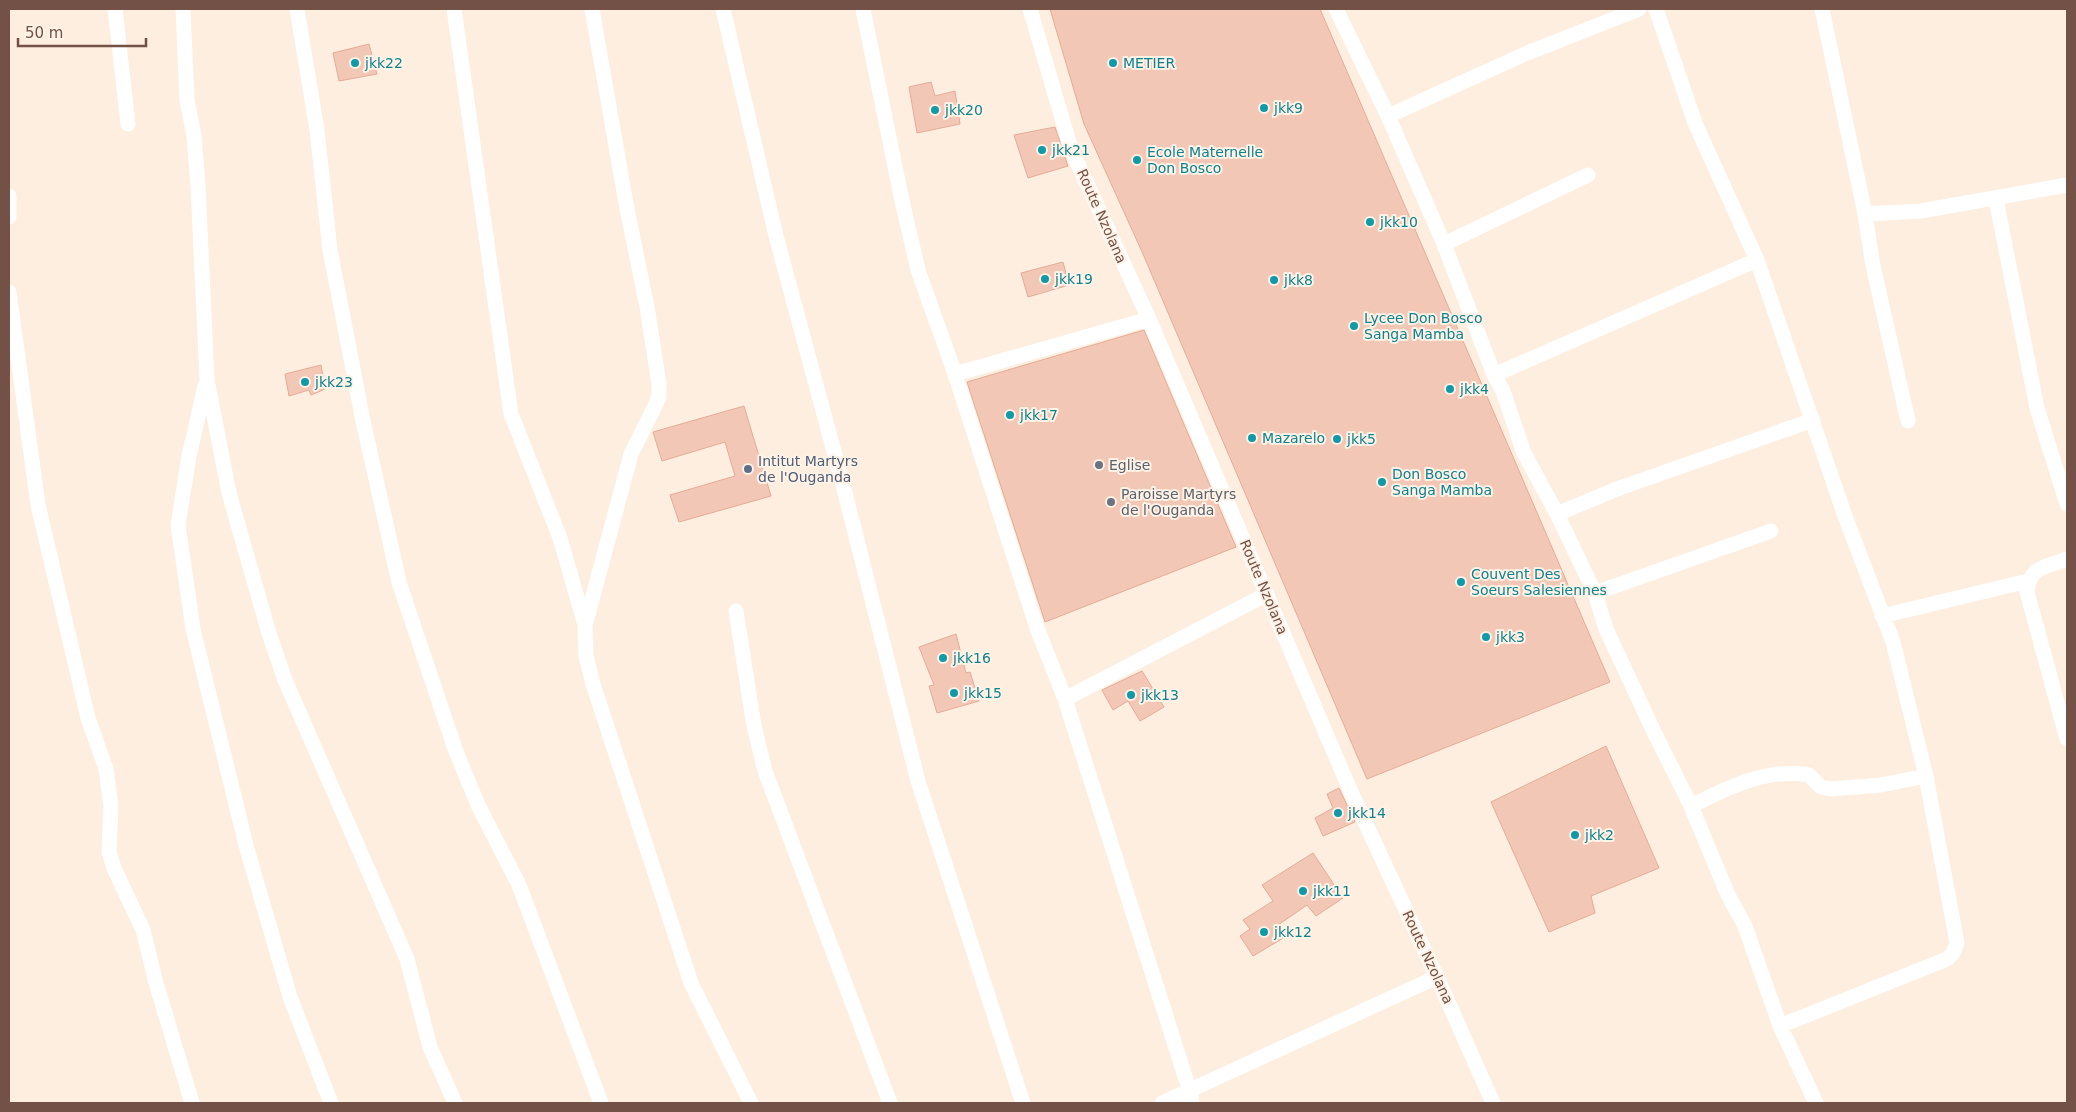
<svg xmlns="http://www.w3.org/2000/svg" width="2076" height="1112" viewBox="0 0 2076 1112" font-family="'DejaVu Sans',sans-serif">
  <style>
    .building { fill: #f3c7b6; stroke: #e6ab95 }
    .lines { fill: none; stroke-linecap: round; stroke-linejoin: round }
    .street { stroke: #fff; stroke-width: 15 }
    .culture-dot { fill: #0f9aa8; stroke: #fff2e6; stroke-width: 2 }
    .worship-dot { fill: #6b7280; stroke: #fff2e6; stroke-width: 2 }
    .service-dot { fill: #5c6f8a; stroke: #fff2e6; stroke-width: 2 }
    .labels { text-anchor: middle; dominant-baseline: central; stroke-width: 4; stroke-linejoin: round; paint-order: stroke }
    .culture-label { font-size: 14px; fill: #0d838f; stroke: #fff2e6; text-anchor: start }
    .street-label { font-size: 14px; fill: #735146; stroke: #fff2e6 }
    .service-label { font-size: 14px; fill: #4e5e75; stroke: #fff2e6; text-anchor: start }
    .worship-label { font-size: 14px; fill: #5b616d; stroke: #fff2e6; text-anchor: start }
  </style>
  <rect width="100%" height="100%" fill="#fdeedf"/>
  <path class="building" d="M1050,9H1320L1610,682L1367,779L1143,254L1084,124Z
    M369,44L377,74L339,81L333,53Z
    M931,82L935,96L955,91L960,124L917,133L909,87Z
    M1055,127L1068,166L1028,178L1014,135Z
    M1063,262L1069,285L1028,297L1021,273Z
    M1144,330L1236,547L1045,622L967,382Z
    M321,365L325,389L311,395L309,390L289,396L285,374Z
    M744,406L771,496L679,522L670,495L735,476L725,442L662,461L653,432Z
    M956,634L966,673L970,672L979,701L937,713L929,686L934,685L919,647Z
    M1142,671L1164,707L1140,721L1128,701L1113,710L1102,690Z
    M1606,746L1659,868L1591,896L1595,913L1549,932L1491,802Z
    M1339,788L1355,822L1323,836L1315,818L1333,808L1327,794Z
    M1313,853L1343,898L1316,916L1307,905L1278,925L1285,937L1253,956L1240,936L1250,929L1243,920L1273,901L1262,885Z"/>
  <g class="lines">
    <path class="street" d="M115,9L128,124
      M183,9L187,100L194,136L198,186L207,380L229,493L268,630L285,680L407,959L430,1047L455,1103
      M297,9L317,130L330,250L363,421L399,582L455,749L478,805L519,885L601,1103
      M454,9L511,414L560,538L585,625
      M592,9L627,209L647,307L659,384V396L655,406L631,454L585,626L586,656L593,684L691,983L751,1103
      M723,9L776,236L843,485L918,781L1023,1103
      M863,9L902,201L918,270L955,374L1037,628L1065,699L1190,1092L1192,1103
      M1030,9L1071,149L1149,319L1351,792L1437,977L1493,1103
      M1336,9L1388,116L1444,244L1494,375L1503,391L1524,453L1557,514L1595,593L1606,629L1654,732L1691,806L1728,895L1745,926L1780,1026L1816,1103
      M1656,9L1695,123L1757,260L1845,516L1893,642L1926,776L1957,943L1953,953L1947,959L1780,1026
      M1822,9L1865,214L1873,266L1908,421
      M1388,116L1525,54L1639,9
      M9,196V217
      M1996,199L2037,408L2067,504
      M1865,214L1921,211L2067,185
      M1444,244L1588,175
      M9,292L38,505L88,718L106,769L111,806L109,852L114,868L143,930L156,983L192,1103
      M955,374L1149,319
      M1494,375L1757,260
      M205,386L189,456L178,525L193,629L247,849L290,997L331,1103
      M1557,514L1617,489L1813,420
      M2067,559C2047,567 2029,566 2027,592L2067,739
      M1595,593L1771,531
      M736,611L754,726L765,771L890,1103
      M1882,616L2028,581
      M1065,699L1267,594
      M1691,806C1727,788 1762,770 1803,774L1809,775L1821,787L1831,789L1881,785L1926,776
      M1162,1103L1437,977"/>
  </g>
  <g class="culture-dot">
    <circle cx="355" cy="63" r="5"/>
    <circle cx="1113" cy="63" r="5"/>
    <circle cx="1264" cy="108" r="5"/>
    <circle cx="935" cy="110" r="5"/>
    <circle cx="1042" cy="150" r="5"/>
    <circle cx="1137" cy="160" r="5"/>
    <circle cx="1370" cy="222" r="5"/>
    <circle cx="1045" cy="279" r="5"/>
    <circle cx="1274" cy="280" r="5"/>
    <circle cx="1354" cy="326" r="5"/>
    <circle cx="305" cy="382" r="5"/>
    <circle cx="1450" cy="389" r="5"/>
    <circle cx="1010" cy="415" r="5"/>
    <circle cx="1252" cy="438" r="5"/>
    <circle cx="1337" cy="439" r="5"/>
    <circle cx="1382" cy="482" r="5"/>
    <circle cx="1461" cy="582" r="5"/>
    <circle cx="1486" cy="637" r="5"/>
    <circle cx="943" cy="658" r="5"/>
    <circle cx="954" cy="693" r="5"/>
    <circle cx="1131" cy="695" r="5"/>
    <circle cx="1338" cy="813" r="5"/>
    <circle cx="1575" cy="835" r="5"/>
    <circle cx="1303" cy="891" r="5"/>
    <circle cx="1264" cy="932" r="5"/>
  </g>
  <g class="worship-dot">
    <circle cx="1099" cy="465" r="5"/>
    <circle cx="1111" cy="502" r="5"/>
  </g>
  <circle class="service-dot" cx="748" cy="469" r="5"/>
  <g class="labels">
    <g class="culture-label">
      <text x="365" y="63">jkk22</text>
      <text x="1123" y="63">METIER</text>
      <text x="1274" y="108">jkk9</text>
      <text x="945" y="110">jkk20</text>
      <text x="1052" y="150">jkk21</text>
      <text x="1147" y="152">Ecole Maternelle<tspan x="1147" dy="16">Don Bosco</tspan></text>
      <text x="1380" y="222">jkk10</text>
      <text x="1055" y="279">jkk19</text>
      <text x="1284" y="280">jkk8</text>
      <text x="1364" y="318">Lycee Don Bosco<tspan x="1364" dy="16">Sanga Mamba</tspan></text>
      <text x="315" y="382">jkk23</text>
      <text x="1460" y="389">jkk4</text>
      <text x="1020" y="415">jkk17</text>
      <text x="1262" y="438">Mazarelo</text>
      <text x="1347" y="439">jkk5</text>
      <text x="1392" y="474">Don Bosco<tspan x="1392" dy="16">Sanga Mamba</tspan></text>
      <text x="1471" y="574">Couvent Des<tspan x="1471" dy="16">Soeurs Salesiennes</tspan></text>
      <text x="1496" y="637">jkk3</text>
      <text x="953" y="658">jkk16</text>
      <text x="964" y="693">jkk15</text>
      <text x="1141" y="695">jkk13</text>
      <text x="1348" y="813">jkk14</text>
      <text x="1585" y="835">jkk2</text>
      <text x="1313" y="891">jkk11</text>
      <text x="1274" y="932">jkk12</text>
    </g>
    <g class="street-label">
      <text transform="translate(1102 216) rotate(66)">Route Nzolana</text>
      <text transform="translate(1264 587) rotate(67)">Route Nzolana</text>
      <text transform="translate(1428 957) rotate(65)">Route Nzolana</text>
    </g>
    <g class="service-label">
      <text x="758" y="461">Intitut Martyrs<tspan x="758" dy="16">de l'Ouganda</tspan></text>
    </g>
    <g class="worship-label">
      <text x="1109" y="465">Eglise</text>
      <text x="1121" y="494">Paroisse Martyrs<tspan x="1121" dy="16">de l'Ouganda</tspan></text>
    </g>
  </g>
  <rect width="2076" height="1112" fill="none" stroke="#735146" stroke-width="20"/>
  <path d="M18 38v8h128v-8" fill="none" stroke="#735146" stroke-width="2.5"/>
  <text x="25" y="38" font-size="15" fill="#735146" stroke="#fff2e6" stroke-width="4" paint-order="stroke">50 m</text>
</svg>
